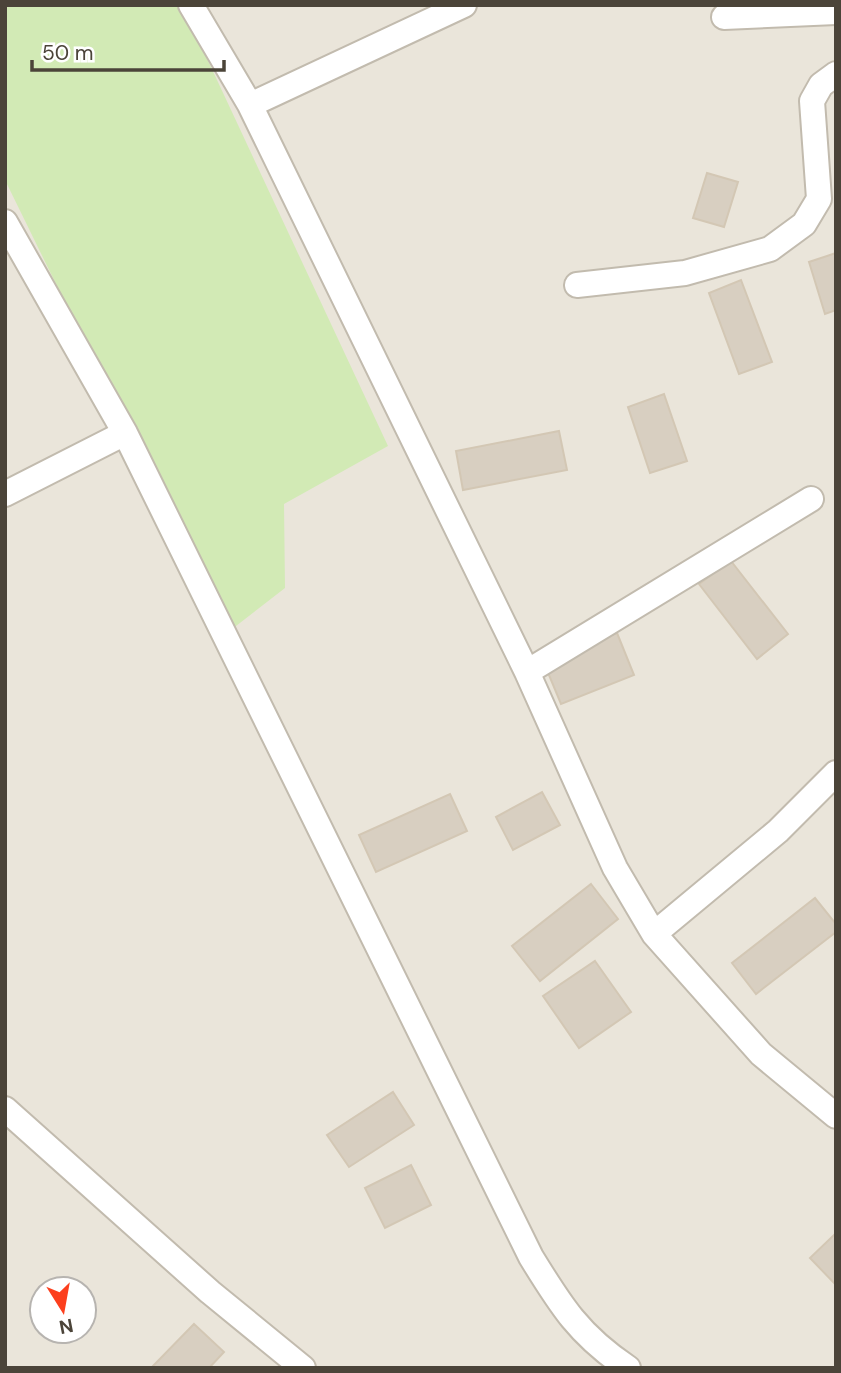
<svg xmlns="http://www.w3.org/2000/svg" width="841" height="1373" viewBox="0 0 841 1373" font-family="'DM Sans',sans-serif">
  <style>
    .residential { fill: #eae5da; fill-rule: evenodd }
    .green { fill: #d2eab5 }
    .building { fill: #d8cfc1; stroke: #d3c7b4; stroke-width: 2 }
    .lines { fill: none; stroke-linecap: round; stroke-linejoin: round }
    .street-casing { stroke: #c2bbae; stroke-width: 28 }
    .street { stroke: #fff; stroke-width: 24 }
  </style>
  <rect width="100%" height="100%" fill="#f6f3ec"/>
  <path class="residential" d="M5,5H836V1368H5ZM42,1289H84V1331H42Z"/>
  <path class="green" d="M5,5H182L388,446L284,504L285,588L227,633L5,180Z"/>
  <path class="building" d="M707,173L738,182L724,227L693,218Z
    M836,253V310L825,314L809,262Z
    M741,280L772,362L739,374L709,293Z
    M664,394L687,461L650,473L628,407Z
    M559,431L567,470L463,490L456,451Z
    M731,561L788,634L757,659L699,584Z
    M617,633L634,675L561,704L544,663Z
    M542,792L560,825L513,850L496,817Z
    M450,794L467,831L376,872L359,835Z
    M591,884L618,919L540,981L512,946Z
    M815,898L836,924V932L756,994L732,963Z
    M595,961L631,1012L579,1048L543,996Z
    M393,1092L414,1125L349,1167L327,1135Z
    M411,1165L431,1205L385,1228L365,1188Z
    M836,1233V1285L810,1258Z
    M194,1324L224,1352L209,1368H151Z"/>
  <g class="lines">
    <g class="street-casing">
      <path id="street" d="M191,5L250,105L527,672L615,868L654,934L761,1054L836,1116
        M724,17L836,12
        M250,105L464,5
        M5,222L125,433L531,1257C561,1306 579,1335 628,1368
        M577,285L685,273L770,249L804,224L819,199L812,101L821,85L836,74
        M5,494L125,433
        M527,672L811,499
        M654,934L778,831L836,773
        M5,1109L210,1292L303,1368"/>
    </g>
    <use href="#street" class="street"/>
  </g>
  <rect width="841" height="1373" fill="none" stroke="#4b4439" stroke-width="14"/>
  <g transform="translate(63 1310) rotate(169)"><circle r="33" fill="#ffffff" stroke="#b7b4b0" stroke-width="2"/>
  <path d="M0-5L12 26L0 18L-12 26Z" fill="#fc3f1d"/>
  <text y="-10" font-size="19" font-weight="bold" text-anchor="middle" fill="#4b4439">N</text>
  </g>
  <path d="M32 60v10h192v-10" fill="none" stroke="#4b4439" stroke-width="3.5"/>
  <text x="42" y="60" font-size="21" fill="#4b4439" stroke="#ffffff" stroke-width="5" paint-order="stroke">50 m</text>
</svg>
